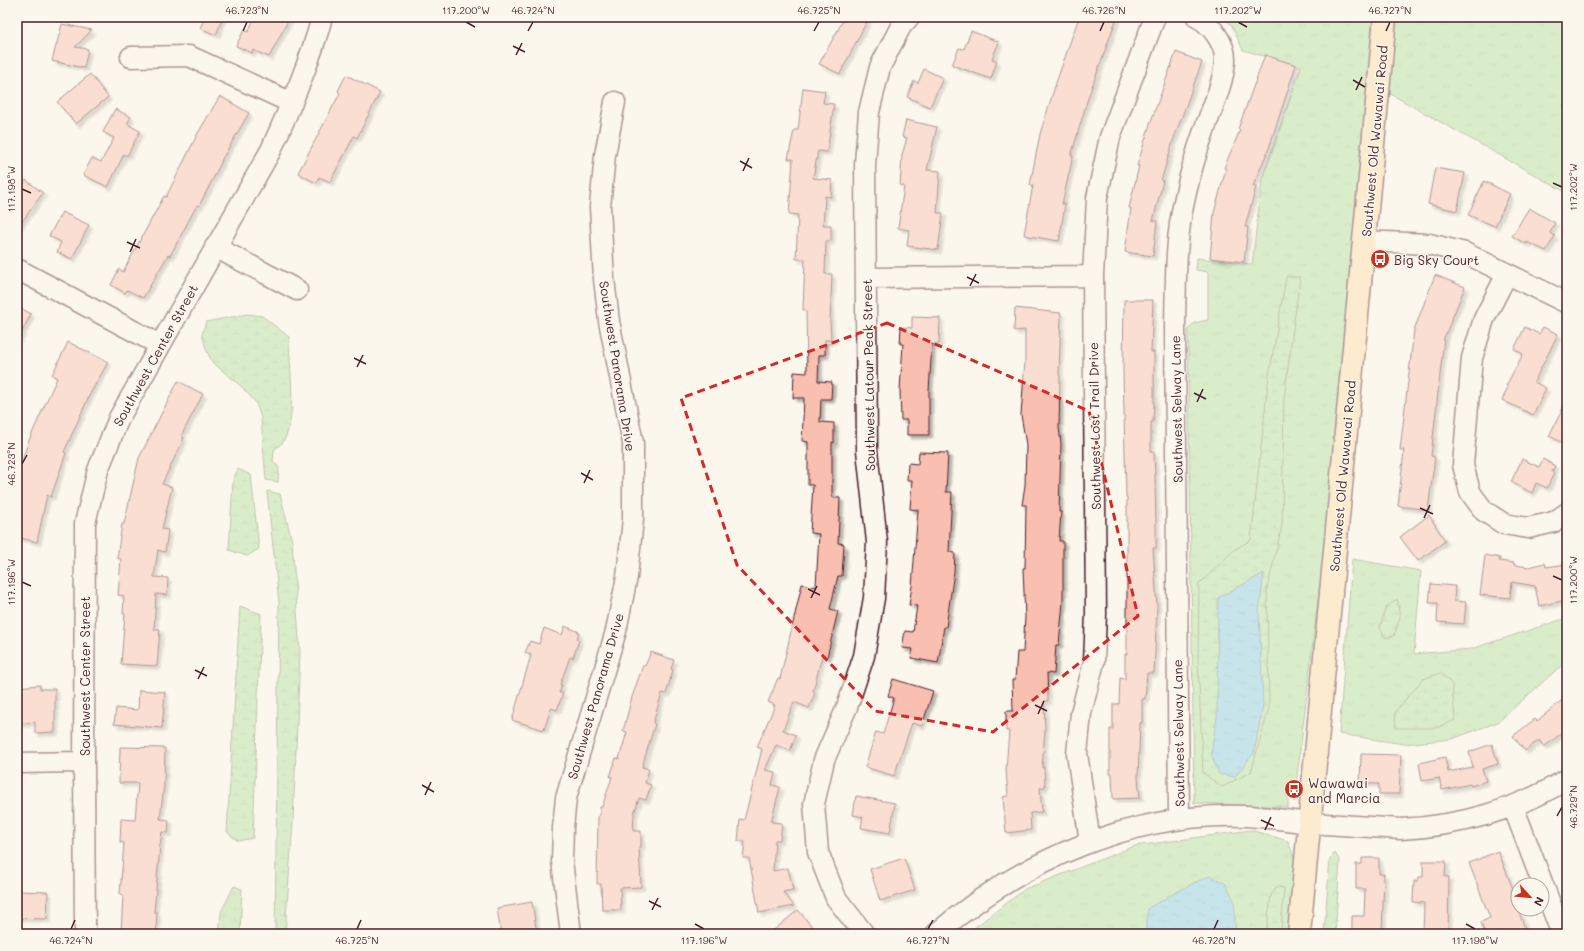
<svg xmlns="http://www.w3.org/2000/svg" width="1584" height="951" viewBox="0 0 1584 951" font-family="Mali,sans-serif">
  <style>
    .grass { fill: url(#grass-tufts); stroke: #7e8066 }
    .wetland { fill: url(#wetland-marsh); stroke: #7e8066 }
    .water { fill: url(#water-ripples); stroke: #6f879d }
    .building { fill: #f9bfb1; stroke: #4a1f2b; filter: url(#shadow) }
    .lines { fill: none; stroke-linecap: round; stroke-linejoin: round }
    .minor-casing { stroke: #4a1f2b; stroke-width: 23 }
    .major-casing { stroke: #4a1f2b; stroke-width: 25 }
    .minor { stroke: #fbf7ec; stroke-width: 20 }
    .major { stroke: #fddcac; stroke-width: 22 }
    .marked { fill: none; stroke: #d62828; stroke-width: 3; stroke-dasharray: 8 5; stroke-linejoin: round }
    .ticks { fill: none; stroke: #4a1f2b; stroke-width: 1.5 }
    .labels { text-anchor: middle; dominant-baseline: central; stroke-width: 3; stroke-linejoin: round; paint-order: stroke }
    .street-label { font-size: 13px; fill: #4a1f2b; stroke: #fbf7ec }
    .poi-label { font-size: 13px; fill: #4a1f2b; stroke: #fbf7ec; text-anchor: start }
    .neatline { fill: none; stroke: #4a1f2b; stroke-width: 1.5 }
    .ticks-label { font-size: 10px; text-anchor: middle; fill: #4a1f2b }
  </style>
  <defs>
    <pattern id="grass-tufts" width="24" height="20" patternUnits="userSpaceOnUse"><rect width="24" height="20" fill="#b2e1a0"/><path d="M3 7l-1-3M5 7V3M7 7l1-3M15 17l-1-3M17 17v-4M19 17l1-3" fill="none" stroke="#9bc18a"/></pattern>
    <pattern id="wetland-marsh" width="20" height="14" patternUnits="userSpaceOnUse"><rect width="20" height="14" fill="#b2e1a0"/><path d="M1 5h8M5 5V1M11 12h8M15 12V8" fill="none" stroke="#9bc18a"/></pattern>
    <pattern id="water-ripples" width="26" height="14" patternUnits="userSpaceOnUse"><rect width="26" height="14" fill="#87cce9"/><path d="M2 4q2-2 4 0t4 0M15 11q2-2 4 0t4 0" fill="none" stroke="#76afc8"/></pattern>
    <filter id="shadow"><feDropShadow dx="3.5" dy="3.5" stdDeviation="1" flood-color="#0004"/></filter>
  </defs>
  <rect width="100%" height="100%" fill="#fbf7ec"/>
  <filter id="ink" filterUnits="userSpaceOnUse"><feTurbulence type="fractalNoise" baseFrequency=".025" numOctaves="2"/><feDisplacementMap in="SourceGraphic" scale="8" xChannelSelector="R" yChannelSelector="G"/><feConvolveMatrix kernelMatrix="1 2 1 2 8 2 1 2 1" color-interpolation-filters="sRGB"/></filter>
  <g filter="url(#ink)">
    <path class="grass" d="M1224,17H1376L1331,491L1294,802L1288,793V807L1194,803L1188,330L1194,323L1208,320V272L1196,270L1197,258L1252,264L1262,179L1301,67L1243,50L1232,26Z
      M1394,17H1567V193L1387,92Z
      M1352,559L1421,571L1414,654L1471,649L1567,618V670L1562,665L1498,722L1452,739L1404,744L1339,734Z
      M1251,830L1288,841L1295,860L1289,934H966L1025,889L1135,846Z"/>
    <path class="wetland" d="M1286,277H1300L1284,398L1282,526L1267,589L1269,708L1251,772L1222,787L1203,773L1198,661L1199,584L1234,550L1251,540L1268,382Z
      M247,314L262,316L289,337C289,364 298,419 283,442C281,445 277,447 274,450L273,462L279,467L278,482L266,480L261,418L256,403L241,386L212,362L206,349L202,334L206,322Z
      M238,469L251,475L259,549L247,556L229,550L233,480Z
      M267,491L280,494L292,541L300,652L293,821L285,934H275L279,603Z
      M1397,599L1400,617L1394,636L1385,638L1380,628L1385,609Z
      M240,606L261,614L253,838L238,841L227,832Z
      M1441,673L1452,684L1455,720L1436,728H1396L1395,712L1423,679Z
      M1335,853L1340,861L1335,934H1324L1330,858Z
      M234,886L242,889L240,934H219L221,912Z
      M1277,887L1284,888L1281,934H1266L1271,895Z"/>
    <path class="water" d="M1264,573L1259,612L1263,706L1254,753L1235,777L1219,774L1211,754L1217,717L1218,598Z
      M1210,876L1225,883L1234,900L1236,934H1145L1148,908C1169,897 1188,884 1210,876Z"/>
    <path class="building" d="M205,17H223L216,35L200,28Z
      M255,17H290L269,57L253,50L252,53L236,46L244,30L248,32Z
      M845,17H869L840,74L819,64Z
      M1079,17H1117L1088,98L1071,156H1073L1062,204H1065L1059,241L1024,235L1033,185H1030L1040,134L1056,83Z
      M62,24L92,30L75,47L88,49L84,68L52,61Z
      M971,31L999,42L992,59L997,61L991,79L952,65L959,48L964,49Z
      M1176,52L1202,62L1173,141L1161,181H1163L1153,221H1157L1153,256L1125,252L1131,208H1129L1139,166H1137L1150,124Z
      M1265,55L1296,65L1269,148L1253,186L1256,187L1245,227H1248L1244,262L1210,258L1214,213L1226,169L1224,168L1240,130L1238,129Z
      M924,69L943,78L930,107L907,97L914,81L918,83Z
      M90,74L108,97L76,124L57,102Z
      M346,75L380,92L357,138L354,136L330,182L319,177L316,183L298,173L340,93L338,91Z
      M803,88L825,91L823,103L834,104L827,152L818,151L813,178L832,180L831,197L825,196L823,225H831V241H826L825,274H832L830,322L831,340H825V355H819L818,381L832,382L831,399H821L820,422L834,423V443L832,442V497L840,498L838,543L844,544L842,576H838L830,609L838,611L827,657L822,656L813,692L815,693L809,708L794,702L783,730L796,735L790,751L776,745L765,770L775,772L772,785L780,787L771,822L782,823L780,840H775L773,871L788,868L793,890L783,892L794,906L759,913L749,858H743L745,841H738L740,819L744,820L762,749L757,747L775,705L768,702L778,678L780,679L802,584L816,587L819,534L810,533L813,485H808V442L802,441L804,398H793L794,372L807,373L806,310H803L805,259H796L798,215L789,214L793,159H788L794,130H798Z
      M220,96L249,113L221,161H222L199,206L197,205L170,256L168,255L143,298L127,290L125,293L111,285L119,269L123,272L164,196L166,197L198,133Z
      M115,109L131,117L127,124L140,131L127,156L124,154L108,187L83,175L92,158L101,162L114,138L103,132Z
      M906,120L937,127L927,170L940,171L937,213H943L938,250L907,246L909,230L898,228L904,186H900L902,155L907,138L902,137Z
      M1435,168L1465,173L1457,211L1428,204Z
      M26,180L43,193L17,228V193Z
      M1484,181L1510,194L1495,226L1468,215Z
      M1529,208L1555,223L1550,233L1555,236L1546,251L1527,242L1526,244L1512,236Z
      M62,212L89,225L72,259L57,252L61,242L49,236Z
      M1435,275L1465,287L1444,338L1431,456L1435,457L1428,510L1398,506L1404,450H1400L1414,330Z
      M1124,300H1153L1151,352H1154V405L1153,422H1151V452H1154L1155,478L1156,528V548H1153L1157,606L1154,673H1147L1145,699H1142V723H1140L1138,778L1140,798L1113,799L1112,774H1110V729H1113V704H1119L1120,678L1125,679V654H1127V497H1126L1123,370Z
      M17,306L31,314L17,341Z
      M1015,308L1061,313L1059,375L1060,376L1059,428L1061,443L1059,512H1061L1059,541H1063V602L1059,645H1056L1054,674L1047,673L1048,701H1044L1045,730L1042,768L1044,767L1045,787L1040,788L1042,812L1030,813L1031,830L1006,833L1003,797L1008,796L1006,769L1009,731H1006V711H1013L1012,680H1015L1017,652H1023L1025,617L1023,568H1025L1026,505H1022L1025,485L1026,445L1021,415L1025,360V330L1014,331Z
      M912,317L940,318L939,344H932L929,391V435H907V420H901L900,390L903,344H900L901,327L912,328Z
      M1525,327L1539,334L1543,327L1558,334L1534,382L1546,388L1533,415L1502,400L1508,387L1506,386L1523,354L1514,349Z
      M68,342L108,362L90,394L64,452L66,453L51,497L47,495L37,542L17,537V475L29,440L57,378L52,375Z
      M178,381L203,394L181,436L184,438L162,484L172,487L162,529L168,530L165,552L158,550L154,577L168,578L167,595L156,594L154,629H160L157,666L121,664L125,614H123L124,596L118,595L121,559L117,558L122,524H124L139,458Z
      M1567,400V445L1549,436Z
      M919,452L948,453L946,492H952L949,552L955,553L954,572L946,627H944L938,663L911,658L913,649L902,648L905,631L913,632L917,606L909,605L912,586L918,510L910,509L912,480H907L908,463L918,464Z
      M1522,459L1539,467L1543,459L1555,466L1552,472L1554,473L1547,488L1536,483L1532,493L1511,482Z
      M1429,515L1445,541L1418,561L1400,537Z
      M1485,555L1500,558L1499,561L1514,563V565L1529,567L1545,563L1546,567L1567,564V600L1539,606L1535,586L1512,582L1510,598L1480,595Z
      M1431,584L1455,586L1454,601L1466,602L1464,624L1437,622L1438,603H1429Z
      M565,626L579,632L577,639L579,640L573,658L570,657L560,685H562L559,693H563L557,710L551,708L544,730L512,720L531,655L525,653L530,641L539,644L544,628L562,635Z
      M651,652L674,660L671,669L673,670L666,694L662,693L653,723L655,724L642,767L649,769L645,783L651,785L646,800L639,798L634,814L633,831H641V847H639L641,887L620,888L621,910H602L601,884H597L598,816L600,815V807H602L612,777H610L616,758L619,759L627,732L623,731L632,697L643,665L645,666Z
      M893,679L933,691L922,726L912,723L894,776L865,767L876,732L883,734L894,698L888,696Z
      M40,685V689H55V732L35,733V722L17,724V687Z
      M139,690L165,692L162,728L114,724L116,708L138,710Z
      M1567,696V729L1544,747L1539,740L1525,751L1513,736L1535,719L1537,721Z
      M1492,744L1498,764L1482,769L1486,781L1471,786L1470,784L1442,790L1439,778L1422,781L1419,763L1445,757L1448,772L1473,767L1469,752Z
      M120,747L165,748L164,784L160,819L169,820L168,833L162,832L160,845L154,912H157L156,934H121L123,895L120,894L124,843L120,842L121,819L135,820L138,783H119Z
      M1361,754L1401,755L1399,794H1379V784L1360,783Z
      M856,796L895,803L890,833L861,828L863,817L853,815Z
      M1498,851L1513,889L1511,890L1527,934H1485L1481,922L1490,918L1469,863Z
      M904,858L915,890L880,901L870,869Z
      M1362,858H1379V874H1384L1382,934H1352V916H1364L1365,889H1356V864H1362Z
      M1423,861H1446L1445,877H1449L1448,934H1423L1424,903L1413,902L1414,881H1418L1419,877H1423Z
      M17,891L48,892L47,919L17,918Z
      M532,902L537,934H501L497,908Z
      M798,910L818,934H769Z"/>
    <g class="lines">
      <g class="minor-casing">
        <path id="minor" d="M131,57L189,56L292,103
          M1364,241L1429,244L1465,253L1567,303
          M215,247L297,290
          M17,269L160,345
          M1507,274L1484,319L1472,358L1463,465L1470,492L1484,511L1504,524L1528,528L1554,522L1567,513
          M867,278L1093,276
          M17,763L84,762
          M1513,806L1558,924L1565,934
          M1179,819L1175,324C1176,282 1175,239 1185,197C1190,174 1197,150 1205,128C1213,106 1223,84 1225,61C1226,44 1211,24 1197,17
          M1090,842L1077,754L1081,713L1094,662L1096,614L1093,276L1097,198L1110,137L1155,17
          M85,934L84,762L85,523L98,470L119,418L271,150C290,107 310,63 322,17
          M571,934L562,861L563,828L566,798L616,631L627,577L633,519V443L609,321L604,279L600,207L605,155L615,102
          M864,934L836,898L818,852L814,804L824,760L847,707L864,656L874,598L877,542L867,450L865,164L869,112L880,67L901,26L909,17
          M936,934C1020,861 1134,811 1247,816C1268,817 1289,821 1310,823C1340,825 1371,827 1401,829C1459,826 1518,810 1567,779"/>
      </g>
      <g class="major-casing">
        <path id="major" d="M1299,934L1385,17"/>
      </g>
      <use href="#minor" class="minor"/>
      <use href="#major" class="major"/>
    </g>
  </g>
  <path d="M0 0H1584V951H0ZM887,323L1089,411L1138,616L993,732L875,711L737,565L681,398Z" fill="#fbf7ec" fill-opacity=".55" fill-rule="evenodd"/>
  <path class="marked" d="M887,323L1089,411L1138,616L993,732L875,711L737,565L681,398Z"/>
  <path class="ticks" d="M466,22L475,27M1238,22L1247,27M243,31L247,22M528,31L533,22M814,31L819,22M1100,31L1104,22M1386,31L1390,22M513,46L525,52M516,55L522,43M1353,80L1365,87M1356,90L1362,77M740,161L752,168M743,171L749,158M1553,183L1562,187M22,189L31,193M127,242L140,248M130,252L136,239M967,277L979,283M970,286L976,274M354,358L366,364M357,367L363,355M1194,393L1206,399M1197,402L1203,389M22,464L27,455M581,473L593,480M584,483L590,470M1420,508L1433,514M1424,518L1430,505M1553,576L1562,580M22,582L31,586M808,589L820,595M811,598L817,586M195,670L207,676M198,679L204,667M1035,705L1047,711M1038,714L1044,701M422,785L434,792M425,795L431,782M1557,816L1562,807M1261,820L1274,826M1265,830L1271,817M649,901L661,907M652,910L658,898M695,924L704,929M1466,924L1475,929M71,929L75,920M357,929L361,920M928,929L933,920M1214,929L1218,920"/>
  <defs>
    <g id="bus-disc" transform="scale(1)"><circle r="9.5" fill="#c8321e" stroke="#fbf7ec"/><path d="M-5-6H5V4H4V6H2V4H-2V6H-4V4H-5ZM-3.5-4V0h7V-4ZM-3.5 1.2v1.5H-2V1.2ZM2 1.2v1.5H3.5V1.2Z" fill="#fff"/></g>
  </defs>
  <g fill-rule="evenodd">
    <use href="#bus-disc" x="1380" y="259"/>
    <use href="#bus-disc" x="1294" y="789"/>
  </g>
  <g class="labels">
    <g class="street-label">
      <text transform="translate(1374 141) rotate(-85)">Southwest Old Wawawai Road</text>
      <text transform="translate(155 355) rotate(-61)">Southwest Center Street</text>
      <text transform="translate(618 366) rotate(81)">Southwest Panorama Drive</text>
      <text transform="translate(868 375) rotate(-91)">Southwest Latour Peak Street</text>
      <text transform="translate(1176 409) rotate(-91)">Southwest Selway Lane</text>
      <text transform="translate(1094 426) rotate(-91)">Southwest Lost Trail Drive</text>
      <text transform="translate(1342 476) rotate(-85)">Southwest Old Wawawai Road</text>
      <text transform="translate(84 676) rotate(-90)">Southwest Center Street</text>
      <text transform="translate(595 696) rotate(-74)">Southwest Panorama Drive</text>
      <text transform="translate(1178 733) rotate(-91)">Southwest Selway Lane</text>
    </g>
    <g class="poi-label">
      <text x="1394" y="259">Big Sky Court</text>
      <text x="1308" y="782">Wawawai<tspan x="1308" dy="15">and Marcia</tspan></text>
    </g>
  </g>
  <rect width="1584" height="951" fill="none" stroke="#fbf7ec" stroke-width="44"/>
  <g transform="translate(1530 897) rotate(117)"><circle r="19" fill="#fbf7ec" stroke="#b4a19f"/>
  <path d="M0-3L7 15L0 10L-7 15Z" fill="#c8321e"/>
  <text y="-6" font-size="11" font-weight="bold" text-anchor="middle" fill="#4a1f2b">N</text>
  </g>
  <rect x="22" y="22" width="1540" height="907" class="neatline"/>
  <g class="ticks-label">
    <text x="247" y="14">46.723°N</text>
    <text x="466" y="14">117.200°W</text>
    <text x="533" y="14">46.724°N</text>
    <text x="819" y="14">46.725°N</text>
    <text x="1104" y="14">46.726°N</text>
    <text x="1238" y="14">117.202°W</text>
    <text x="1390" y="14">46.727°N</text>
    <text transform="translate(1573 187) rotate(-90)" y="4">117.202°W</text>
    <text transform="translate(11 189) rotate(-90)" y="4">117.198°W</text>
    <text transform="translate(11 464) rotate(-90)" y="4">46.723°N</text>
    <text transform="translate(1573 580) rotate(-90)" y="4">117.200°W</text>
    <text transform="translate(11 582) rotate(-90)" y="4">117.196°W</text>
    <text transform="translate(1573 807) rotate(-90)" y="4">46.729°N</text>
    <text x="71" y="944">46.724°N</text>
    <text x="357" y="944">46.725°N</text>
    <text x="704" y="944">117.196°W</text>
    <text x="928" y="944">46.727°N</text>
    <text x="1214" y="944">46.728°N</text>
    <text x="1475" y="944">117.198°W</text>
  </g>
</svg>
